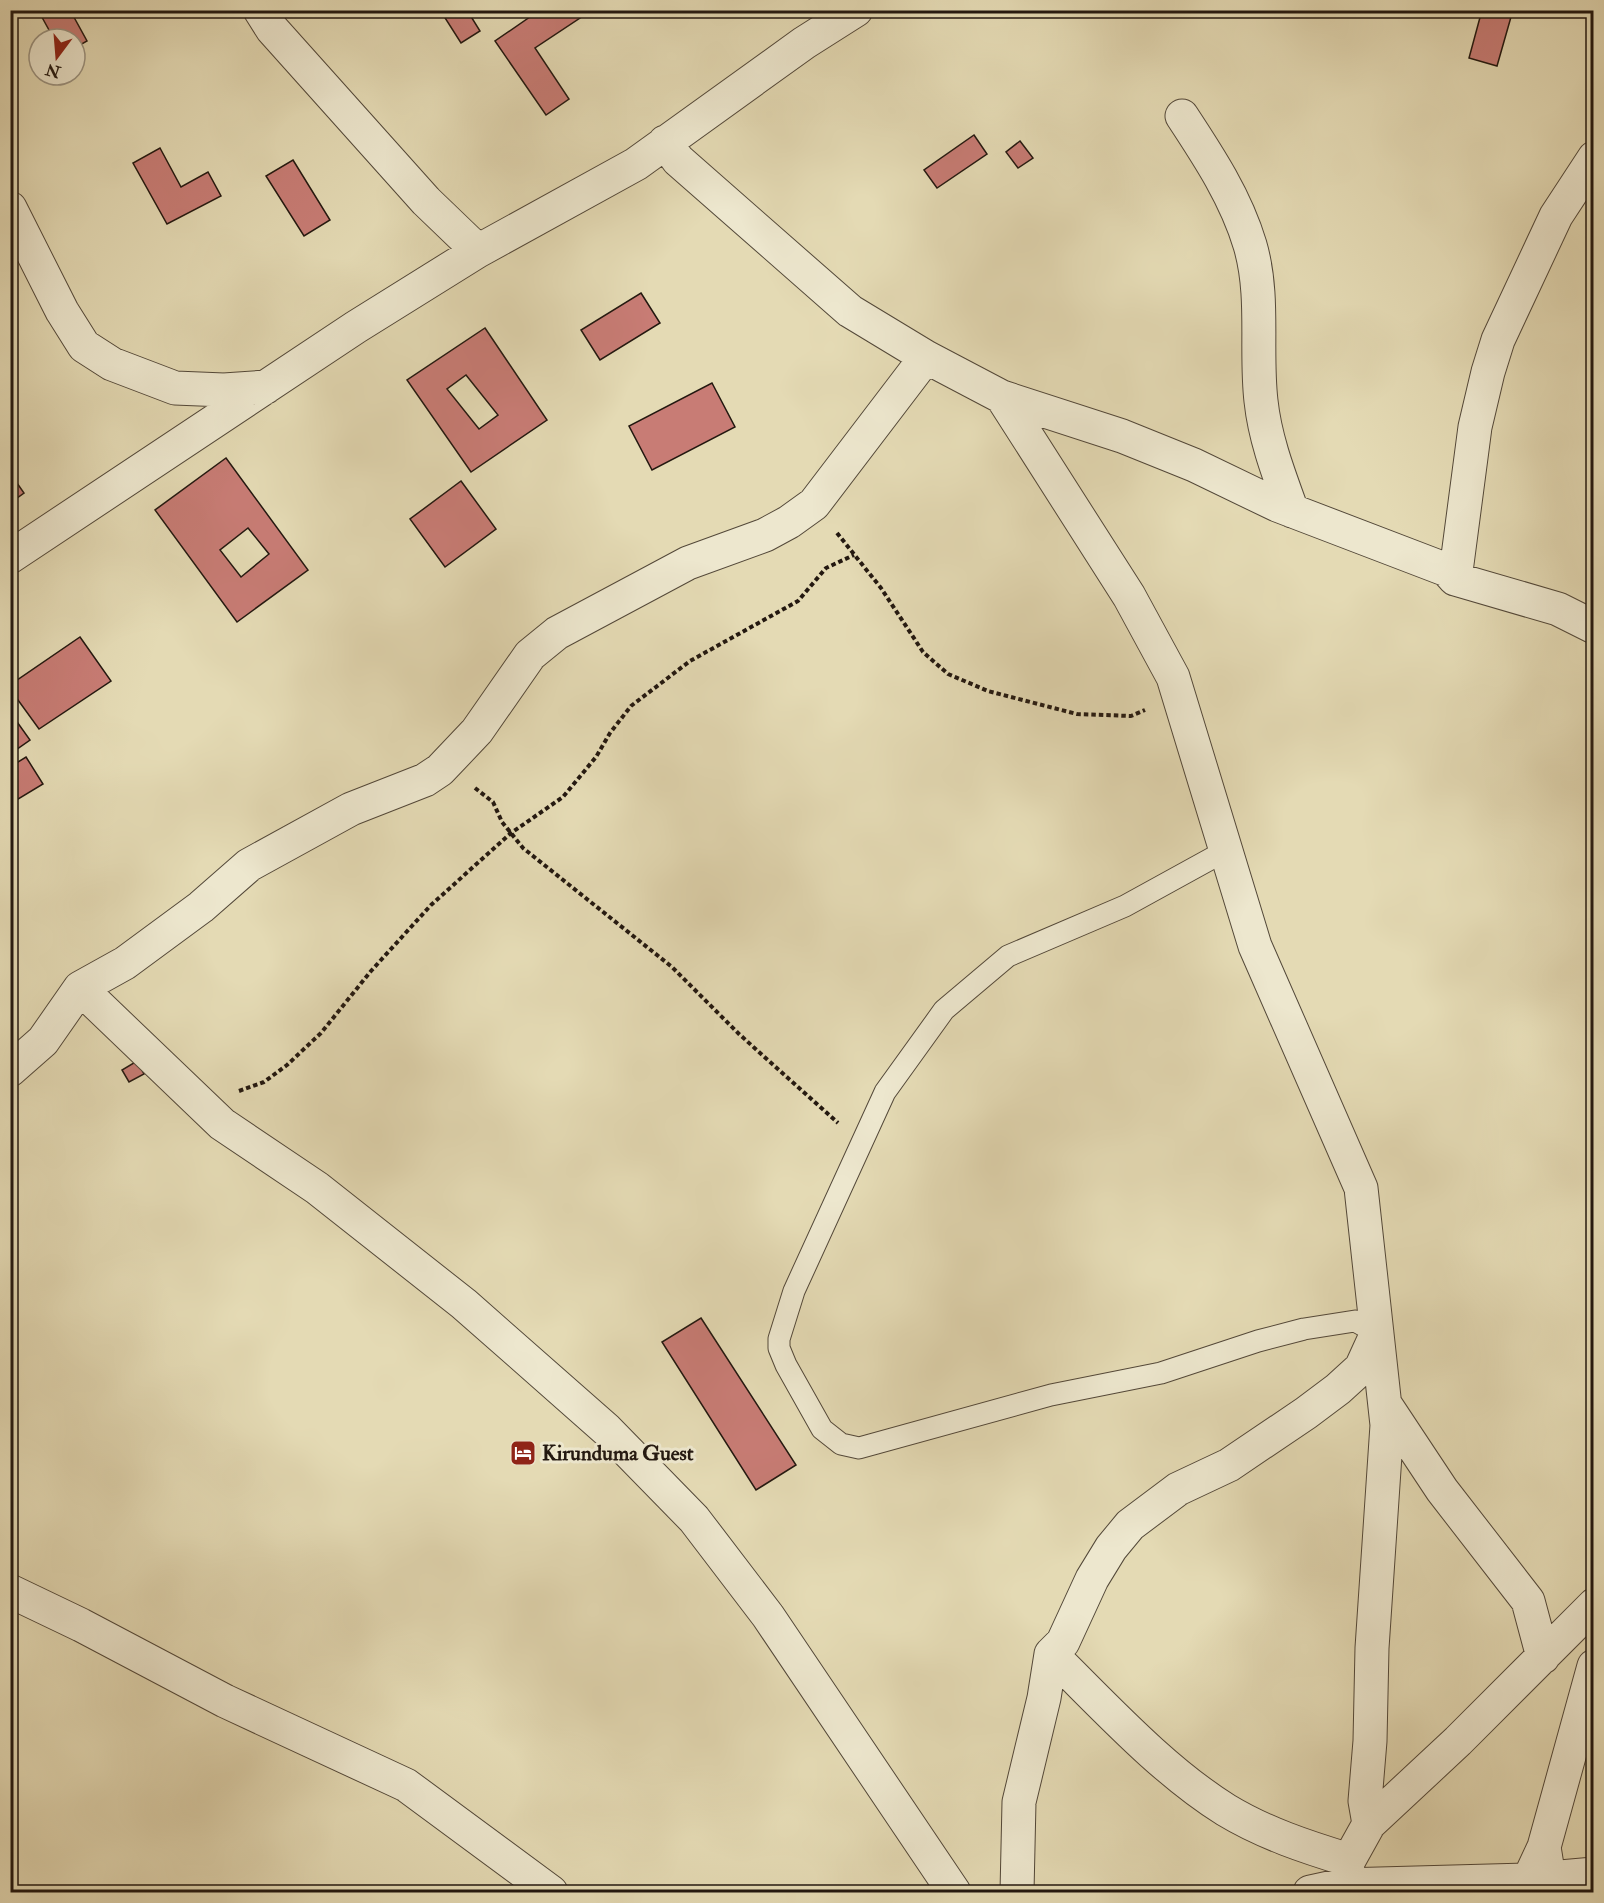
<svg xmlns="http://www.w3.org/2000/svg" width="1604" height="1903" viewBox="0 0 1604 1903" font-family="'IM FELL Double Pica',serif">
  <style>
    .building { fill: #c87c75; stroke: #231810; stroke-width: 1.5; fill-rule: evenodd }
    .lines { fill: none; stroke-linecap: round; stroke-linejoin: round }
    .lane-casing { stroke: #534839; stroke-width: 23 }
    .street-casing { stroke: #534839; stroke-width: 35 }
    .path { stroke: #231810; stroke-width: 4; stroke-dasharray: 4.5 3; stroke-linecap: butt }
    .lane { stroke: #ede7ce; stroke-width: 21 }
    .street { stroke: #ede7ce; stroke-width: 33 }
    .rail { stroke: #231810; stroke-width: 4.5; stroke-dasharray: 10 10; stroke-linecap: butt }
    .labels { text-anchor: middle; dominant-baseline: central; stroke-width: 6; stroke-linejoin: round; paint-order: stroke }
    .poi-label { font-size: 21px; font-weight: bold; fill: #231810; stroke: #ede7ce; text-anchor: start }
  </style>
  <rect width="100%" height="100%" fill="#e4dab4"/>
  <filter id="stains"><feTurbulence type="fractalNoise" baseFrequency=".00333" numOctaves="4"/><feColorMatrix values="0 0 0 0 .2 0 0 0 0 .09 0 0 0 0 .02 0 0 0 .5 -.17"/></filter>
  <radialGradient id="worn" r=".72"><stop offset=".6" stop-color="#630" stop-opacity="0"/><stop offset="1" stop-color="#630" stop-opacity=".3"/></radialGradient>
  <path class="building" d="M38,10H70L87,41L75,48V39H54Z
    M440,10H467L480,31L461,43Z
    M540,10H583L586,14L535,48L569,99L546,115L495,41Z
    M1482,10H1513L1497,66L1469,58Z
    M974,135L987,154L937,188L924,170Z
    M1020,141L1033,158L1018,168L1006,152Z
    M160,148L181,187L208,172L221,196L167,224L133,163Z
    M293,160L330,220L304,236L266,176Z
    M641,293L660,323L600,360L581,330Z
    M485,328L547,420L471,472L407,380ZM466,375L498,415L479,429L447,389Z
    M712,383L735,427L652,470L629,426Z
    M226,458L308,570L237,622L155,510ZM248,528L269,554L241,577L220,550Z
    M10,473L24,493L10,503Z
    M461,481L496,529L445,567L410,519Z
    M80,637L111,681L39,729L10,689V685Z
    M10,712L30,740L10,754Z
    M26,757L43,784L10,804V767Z
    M137,1061L144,1074L129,1082L122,1070Z
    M701,1318L796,1465L756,1490L662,1342Z"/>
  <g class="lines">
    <g class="lane-casing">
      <path id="lane" d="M1225,851L1125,906L1008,956L944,1010L885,1092L794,1291L779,1339V1348L786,1365L822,1429L841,1444L859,1448L1051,1395L1161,1373L1258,1341L1304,1329L1355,1321L1377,1333"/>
    </g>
    <g class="street-casing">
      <path id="street" d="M260,10L272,29L426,201L478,251
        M1182,116C1209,157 1236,198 1250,245C1265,296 1255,350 1261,401C1265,439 1279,475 1292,511
        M665,142L678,160L850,311L926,357L1002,397L1122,436L1194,465L1277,505L1447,570L1455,579L1558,609L1594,627
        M10,208L62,311L84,346L112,364L175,388L224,390L266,387
        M1002,397L1129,596L1173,677L1255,946L1361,1188L1387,1425L1372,1648L1370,1741L1365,1801L1369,1824L1349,1860L1342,1885
        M10,557L356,327L478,251L636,164L804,43L856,10
        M1455,579L1475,427L1488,372L1498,340L1556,216L1594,158
        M80,988L222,1124L317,1188L464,1304L607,1430L694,1519L768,1616L954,1892
        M10,1070L43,1041L80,988L125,963L201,907L249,865L351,809L425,780L440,770L477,731L530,655L557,633L688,563L765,535L789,522L814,504L926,357
        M1387,1407L1442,1490L1528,1601L1543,1657
        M10,1591L81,1625L225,1701L406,1785L551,1892
        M1051,1654C1105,1707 1162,1770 1226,1810C1264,1833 1306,1847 1349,1860
        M1369,1824L1458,1741L1594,1605
        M1544,1847L1549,1878L1558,1892
        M1549,1878L1594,1874
        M1017,1892L1019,1802L1044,1698L1051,1654L1063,1642L1092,1579L1111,1548L1130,1525L1178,1489L1229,1465L1306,1413L1338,1389L1361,1368L1377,1333
        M1310,1892L1342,1885L1529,1880
        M1523,1892L1544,1847L1594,1666"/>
    </g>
    <path class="path" d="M837,533L881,588L923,652L948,674L988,691L1077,714L1131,716L1145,710
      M475,788L493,802L502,822L523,848L672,967L739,1034L838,1123
      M239,1091L264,1082L287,1065L321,1033L371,971L431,905L511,833L563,797L596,757L610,733L631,706L690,661L798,601L826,568L854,555"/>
    <use href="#lane" class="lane"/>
    <use href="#street" class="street"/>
    <path class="rail" d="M10,1881L18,1892"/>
  </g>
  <defs>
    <g id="hotel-square" transform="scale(1.35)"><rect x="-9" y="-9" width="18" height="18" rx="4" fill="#8f2418" stroke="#ede7ce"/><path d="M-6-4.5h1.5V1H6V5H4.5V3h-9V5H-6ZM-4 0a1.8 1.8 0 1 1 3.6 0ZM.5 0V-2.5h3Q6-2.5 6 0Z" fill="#fff"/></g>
  </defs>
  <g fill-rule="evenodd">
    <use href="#hotel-square" x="523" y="1453"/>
  </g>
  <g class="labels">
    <g class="poi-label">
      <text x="542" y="1453">Kirunduma Guest</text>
    </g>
  </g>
  <rect width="1604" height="1903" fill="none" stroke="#e4dab4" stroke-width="36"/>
  <rect x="12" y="12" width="1580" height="1879" fill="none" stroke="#231810" stroke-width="3"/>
  <rect x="18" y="18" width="1568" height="1867" fill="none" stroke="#231810" stroke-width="1.5"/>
  <g transform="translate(57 57) rotate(196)"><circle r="28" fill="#ede7ce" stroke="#9c9482" stroke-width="1.5"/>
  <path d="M0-4.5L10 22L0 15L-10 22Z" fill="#8f2418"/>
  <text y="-9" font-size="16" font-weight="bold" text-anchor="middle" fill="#231810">N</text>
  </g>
  <rect width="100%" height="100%" filter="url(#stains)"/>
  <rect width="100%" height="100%" fill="url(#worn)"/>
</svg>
